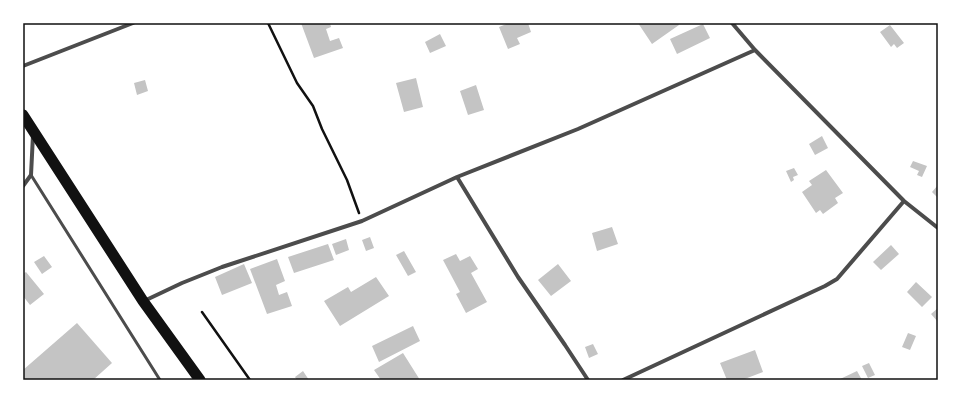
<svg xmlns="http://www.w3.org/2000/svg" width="961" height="403" viewBox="0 0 961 403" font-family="'Work Sans',sans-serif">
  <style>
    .building { fill: #c4c4c4 }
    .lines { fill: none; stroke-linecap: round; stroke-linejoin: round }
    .path { stroke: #111; stroke-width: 2.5 }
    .service { stroke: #4c4c4c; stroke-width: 3 }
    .minor { stroke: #4c4c4c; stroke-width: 4 }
    .trunk { stroke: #111; stroke-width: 11 }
    .neatline { fill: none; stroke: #111; stroke-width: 1.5 }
  </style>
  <rect width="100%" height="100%" fill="#fff"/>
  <path class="building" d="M301,23H330L331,27L326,29L330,41L339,38L343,48L314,58Z
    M509,23H528L531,32L517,38L520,44L508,49L499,27Z
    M638,23H678L679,25L652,44Z
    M703,24L710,38L677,54L670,39Z
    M890,25L904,43L897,48L894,44L891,47L880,32Z
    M440,34L446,46L430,53L425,42Z
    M416,78L423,107L404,112L396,83Z
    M145,80L148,91L137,95L134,83Z
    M476,85L484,110L468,115L460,91Z
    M822,136L828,148L815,155L809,144Z
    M913,161L927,166L922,177L917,175L919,171L910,167Z
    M794,168L798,175L793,177L794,180L791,182L786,171Z
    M826,170L843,193L835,198L838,203L823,214L820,210L816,213L802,192L812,185L809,181Z
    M938,185V198L932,192Z
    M612,227L618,244L597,251L592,233Z
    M370,237L374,248L366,251L362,240Z
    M346,239L349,250L336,255L332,244Z
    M328,244L334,260L294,273L288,257Z
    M891,245L899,254L881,270L873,262Z
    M404,251L416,272L408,276L396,255Z
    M456,254L460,261L470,256L478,269L471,273L487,302L466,313L456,294L460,292L443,260Z
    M44,256L52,267L42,274L34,262Z
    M277,259L285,281L276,285L279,295L287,292L292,306L267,314L250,269Z
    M244,264L252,283L222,295L215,277Z
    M558,264L571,281L551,296L538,280Z
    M26,272L44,294L30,305L23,296V274Z
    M376,277L389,296L340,326L324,301L348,287L351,292Z
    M916,282L932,297L922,307L907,292Z
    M938,308V322L931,314Z
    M77,323L112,363L93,380H23V370Z
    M413,326L420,341L379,362L372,346Z
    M908,333L916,336L910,350L902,347Z
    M593,344L598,354L589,358L585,347Z
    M755,350L763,372L742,380H727L720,363Z
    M403,353L420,380H381L374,370Z
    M869,363L875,375L868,378L862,366Z
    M303,371L309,380H297L295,377Z
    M857,371L862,380H838Z"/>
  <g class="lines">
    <path class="path" d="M268,23L297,83L313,106L322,129L347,180L359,213
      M202,312L250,380"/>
    <path class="service" d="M31,175L160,380"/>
    <path class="minor" d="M732,23L755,50L904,201L938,228
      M23,66L133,23
      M457,177L518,277L565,345L588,380
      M23,186L31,175L33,135
      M144,301L182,283L222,267L362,221L457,177L578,129L755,50
      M623,380L825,286L837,279L904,201"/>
    <path class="trunk" d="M23,115L143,301L200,380"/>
  </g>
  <rect width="961" height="403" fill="none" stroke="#ffffff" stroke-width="48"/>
  <rect x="24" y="24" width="913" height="355" class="neatline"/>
</svg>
